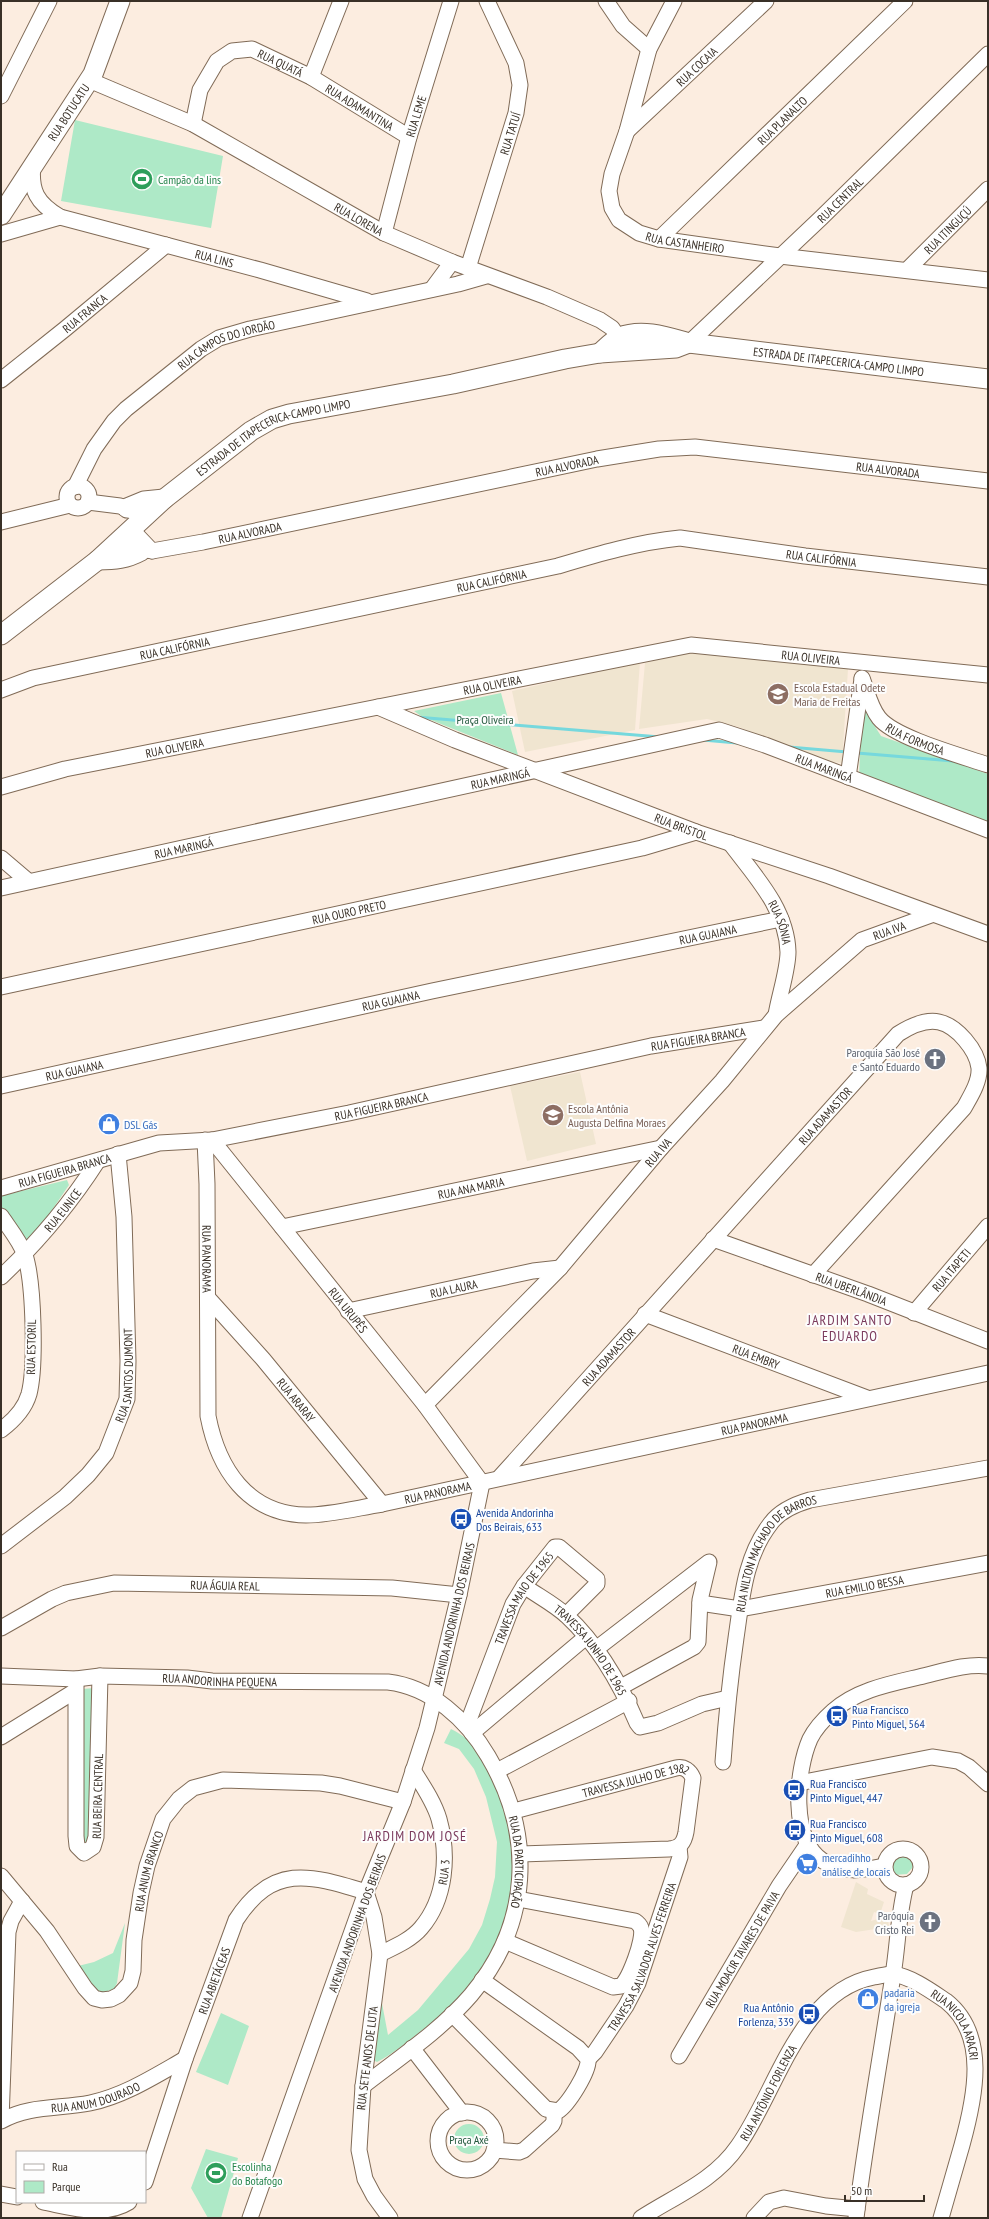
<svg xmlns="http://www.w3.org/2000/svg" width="989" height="2219" viewBox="0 0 989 2219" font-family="'PT Sans Narrow',sans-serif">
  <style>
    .education { fill: #f0e5d0 }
    .green { fill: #aee9c7 }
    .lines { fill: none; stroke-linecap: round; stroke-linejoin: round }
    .stream { stroke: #76d8dd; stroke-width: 3 }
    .minor-casing { stroke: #806b57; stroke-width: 17 }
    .major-casing { stroke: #806b57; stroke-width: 21 }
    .minor { stroke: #fff; stroke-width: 15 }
    .major { stroke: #fff; stroke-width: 19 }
    .labels { text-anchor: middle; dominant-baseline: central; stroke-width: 4; stroke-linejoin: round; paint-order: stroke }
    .street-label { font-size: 12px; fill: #393027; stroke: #fdfdfd }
    .leisure-label { font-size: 12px; fill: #27864d; stroke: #fdfdfd; text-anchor: start }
    .education-label { font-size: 12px; fill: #785e54; stroke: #fdfdfd; text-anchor: start }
    .park-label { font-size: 12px; fill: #22583d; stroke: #fdfdfd }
    .worship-label { font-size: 12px; fill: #5b616d; stroke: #fdfdfd; text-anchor: end }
    .shop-label { font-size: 12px; fill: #366cbe; stroke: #fdfdfd; text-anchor: start }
    .transit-label { font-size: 12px; fill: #164399; stroke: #fdfdfd; text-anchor: start }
    .quarter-label { font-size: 14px; letter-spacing: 1px; fill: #7b3a5c; stroke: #fdfdfd }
  </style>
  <rect width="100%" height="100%" fill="#fcede0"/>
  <path class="education" d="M690,652L848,669L842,763L821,761L739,727L707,719L639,729L645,663Z
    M640,662L635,730L525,752L512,691Z
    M580,1072L596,1144L527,1161L510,1086Z
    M856,1882L868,1889L867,1894L884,1902L880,1914L874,1912L871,1921L881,1918L888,1919L889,1927L856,1932L841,1927Z"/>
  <path class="green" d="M75,120L223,156L211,228L61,201Z
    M501,693L518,755L421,716L414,711Z
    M862,706L881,736L988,774V823L859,777Z
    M67,1180L69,1185L29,1244L23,1242L1,1209V1196Z
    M95,1688L91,1842L86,1844L80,1842L81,1689Z
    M451,1729C484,1746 489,1764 501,1797C523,1856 515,1925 478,1976C463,1998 442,2015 421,2031C407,2042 394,2053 377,2062L373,2060L381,1998L388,2035L418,2010L469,1949L482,1925L490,1899L495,1877L497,1842L486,1797L474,1769L459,1749L444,1743Z
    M898,1855L910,1857L913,1867L907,1874L894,1875L889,1864Z
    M125,1923L117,1983L114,1989L101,1993L95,1989L78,1966L94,1962L113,1953Z
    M221,2013L249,2026L228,2085L196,2072Z
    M454 2139a15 15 0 1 1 30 0a15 15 0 1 1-30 0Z
    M206,2149L238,2158L221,2218H208L191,2188Z"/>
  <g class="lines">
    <path class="stream" d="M416,717L660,737
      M703,740L737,743
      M789,747L847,752
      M857,753L953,761"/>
    <g class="minor-casing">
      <g id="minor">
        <path d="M606,1L623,26L649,49"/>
        <path id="s1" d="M674,1L649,49L627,131L612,174L609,191L612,208L619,220L639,233L659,239L780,256L988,280"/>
        <path d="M311,77L341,1"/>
        <path id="s2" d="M89,80L193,124L384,233L452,262L547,297L600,320L612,328L625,347"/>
        <path d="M1,96L49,1"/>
        <path id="s3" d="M193,124L200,90L217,61L232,51L252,49L311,77L409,137"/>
        <path id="s4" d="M627,131L766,1"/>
        <path id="s5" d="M33,164C30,191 37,203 60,217L260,270L367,301"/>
        <path id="s6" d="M384,233L409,137L451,1"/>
        <path d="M1,234L60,217"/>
        <path id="s7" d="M659,239L905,1"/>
        <path id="s8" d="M468,268L516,113L520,85L516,63L487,1"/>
        <path id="s9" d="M907,270L988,189"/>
        <path d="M432,289L452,262"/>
        <path id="s10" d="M689,343L821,218L988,54"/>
        <path id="s11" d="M1,380L65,329L166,245"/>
        <circle cx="78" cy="497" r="11"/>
        <path id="s12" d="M75,487L94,449L114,421L126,409L201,349L219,338L250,329L458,284L486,276"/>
        <path d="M88,502L120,506L137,513"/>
        <path d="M1,522L70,505"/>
        <path d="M132,530L152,551"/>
        <path id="s13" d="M132,547L152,551L203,542L597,459L659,449L695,447L988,481"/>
        <path id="s14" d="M862,678C867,691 870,707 879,718C895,738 962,756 988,765"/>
        <path id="s15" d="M1,690L33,678L558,566C598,554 639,542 680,538L805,556L988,577"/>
        <path id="s16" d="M378,707L455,740L696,832L829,876L988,934"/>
        <path d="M848,777L862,679"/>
        <path id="s17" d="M1,787L65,769L691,645L988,675"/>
        <path id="s18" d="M730,843C754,875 787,909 788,952C788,970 779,996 776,1015"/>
        <path d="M1,858L28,881"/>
        <path id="s19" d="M1,888L719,730L765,745L988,830"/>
        <path id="s20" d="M1,987L642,848L696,832"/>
        <path id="s21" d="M1,1086L432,991L781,919"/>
        <path id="s22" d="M205,1140L207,1184L208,1416C218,1468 247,1514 306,1515C331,1515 357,1508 382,1504L988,1373"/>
        <path id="s23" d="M212,1140L425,1405L482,1483L459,1595L427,1728L403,1802L366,1892L250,2218"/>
        <path id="s24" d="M1,1188L159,1143L212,1140L349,1113L651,1046L764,1028"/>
        <path d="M1,1216C9,1228 20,1241 25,1255C34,1283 36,1367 29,1394C25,1408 13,1421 1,1430"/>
        <path id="s25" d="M282,1227L661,1148"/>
        <path id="s26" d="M713,1239L868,1294L988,1341"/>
        <path id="s27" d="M1,1277C38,1242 70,1204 97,1162"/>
        <path id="s28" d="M208,1298L263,1359L382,1504"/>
        <path id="s29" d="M348,1311L533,1271L560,1268"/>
        <path id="s30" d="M914,1313L988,1226"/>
        <path id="s31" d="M645,1314L867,1398"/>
        <path id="s32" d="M425,1405L560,1268L661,1148L722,1081L776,1015L862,940L931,915"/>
        <path id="s33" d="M500,1477L898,1034C909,1027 925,1019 939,1022C957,1026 977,1050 979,1068C980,1082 970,1097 964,1108L813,1275"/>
        <path id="s34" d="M1,1546L65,1497L88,1475L106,1453L127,1399L128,1361L124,1217L118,1154"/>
        <path id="s35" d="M524,1586C538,1596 554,1604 567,1616C598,1645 620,1683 637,1723L640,1727L658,1723L702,1704L728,1698"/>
        <path id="s36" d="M700,1603L740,1609L988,1563"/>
        <path id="s37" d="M1,1628L52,1599L66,1593L114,1583L392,1588L459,1595"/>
        <path d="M596,1649L709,1562L700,1600L698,1642L694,1647L621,1687"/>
        <path id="s38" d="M1,1676L76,1679L100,1676L187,1678L212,1681L388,1682C431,1687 467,1720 488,1756C535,1835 531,1924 471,1995C441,2030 399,2058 363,2086"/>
        <path id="s39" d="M76,1679V1836L77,1846L84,1853L93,1847L96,1837L100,1676"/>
        <path id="s40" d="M467,1725L513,1604L524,1586L555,1547H559L597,1579V1584L566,1615"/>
        <path d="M472,1733L586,1637"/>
        <path d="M1,1737L75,1691"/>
        <path id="s41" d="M723,1762C726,1720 730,1679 736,1638C742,1597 745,1556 771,1523C780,1511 796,1504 810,1500L988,1468"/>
        <path d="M497,1771L629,1701"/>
        <path d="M799,1783L932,1757L958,1761L969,1767L988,1784"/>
        <path id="s42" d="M514,1811L676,1768C684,1766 690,1771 693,1778L686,1832C684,1843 680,1848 669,1849L521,1854"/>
        <circle cx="903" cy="1867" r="18"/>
        <path d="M884,1866C863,1870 842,1874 823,1861C790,1840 796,1771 810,1739C815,1729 824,1719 833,1711C857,1690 889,1684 919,1677C941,1672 966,1663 988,1666"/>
        <path id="s43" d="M1,1876L47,1931L85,1988L94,1998L102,2000L111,1999L119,1995L130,1983L133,1971L134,1940L141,1893L147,1866L163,1819L179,1799L193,1788L223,1780L321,1783L340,1786L403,1802"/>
        <path d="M505,1941L613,1987L621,1986C629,1979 645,1939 641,1928C640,1925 638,1923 635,1921L518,1899"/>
        <path id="s44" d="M380,1954C394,1947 411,1940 421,1928C446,1899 449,1855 439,1819C434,1802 423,1786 413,1770"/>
        <path d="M452,2014L546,2109L558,2111C568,2105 590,2070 588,2059L578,2048L482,1980"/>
        <path d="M412,2048L462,2113"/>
        <path id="s45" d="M679,2056L779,1886L807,1845"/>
        <path id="s46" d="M588,2059L595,2052L626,2006L638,1983L680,1857L679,1847"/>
        <circle cx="467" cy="2141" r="29"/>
        <path d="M1,2120L8,1932L11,1921L22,1901"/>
        <path id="s47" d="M1,2121C29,2105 60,2109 90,2103C124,2096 155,2076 185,2059"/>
        <path d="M494,2150L519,2152L524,2150L552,2125L554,2121V2111"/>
        <path id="s48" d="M145,2182L185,2059L236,1920C273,1863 310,1875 366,1892L374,1917L380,1954L363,2086L359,2150L365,2179L374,2196L390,2218"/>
        <path d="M1,2194L17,2197"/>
        <path d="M43,2202C70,2207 104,2218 129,2202"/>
        <path id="s49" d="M641,2218C675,2196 714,2181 738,2146C777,2091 799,1991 874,1977C880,1976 887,1974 893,1974C912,1977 931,1991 946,2001C989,2035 975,2098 962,2145C955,2169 948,2194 941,2218"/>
        <path d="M754,2218L769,2202L784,2198L826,2206L857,2209"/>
        <path d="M856,2218C866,2137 881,2056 893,1975C898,1945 898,1915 906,1885"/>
      </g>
    </g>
    <g class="major-casing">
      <g id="major">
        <path id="s50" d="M1,215L93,74L120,1"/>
        <path id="s51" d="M600,353C606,348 613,340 620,337C642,328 668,337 689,343L988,379"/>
        <path d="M127,508L144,501L164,499"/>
        <path d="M98,560C115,560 126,559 141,551"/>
        <path id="s52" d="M1,635L98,560L164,499L251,431L272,419L289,414L453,384L565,359L600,353L676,348L689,343"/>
      </g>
    </g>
    <use href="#minor" class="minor"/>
    <use href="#major" class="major"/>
  </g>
  <defs>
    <g id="stadium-disc" transform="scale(1.15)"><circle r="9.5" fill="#2e9e5b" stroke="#fdfdfd"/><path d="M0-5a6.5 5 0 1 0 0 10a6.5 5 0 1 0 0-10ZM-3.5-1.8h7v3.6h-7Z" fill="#fff"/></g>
    <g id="school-disc" transform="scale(1.15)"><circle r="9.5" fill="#8d6e63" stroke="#fdfdfd"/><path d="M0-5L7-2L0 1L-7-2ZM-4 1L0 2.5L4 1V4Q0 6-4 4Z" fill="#fff"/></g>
    <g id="church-disc" transform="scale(1.15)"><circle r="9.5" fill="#6b7280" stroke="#fdfdfd"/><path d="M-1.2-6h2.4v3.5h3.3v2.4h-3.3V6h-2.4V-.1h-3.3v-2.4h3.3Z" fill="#fff"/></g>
    <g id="shop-disc" transform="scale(1.15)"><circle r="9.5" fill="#3f7fe0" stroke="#fdfdfd"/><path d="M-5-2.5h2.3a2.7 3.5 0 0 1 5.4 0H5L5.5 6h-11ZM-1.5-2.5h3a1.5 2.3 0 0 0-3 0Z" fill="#fff"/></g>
    <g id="bus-disc" transform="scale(1.15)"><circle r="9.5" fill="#1a4fb4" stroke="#fdfdfd"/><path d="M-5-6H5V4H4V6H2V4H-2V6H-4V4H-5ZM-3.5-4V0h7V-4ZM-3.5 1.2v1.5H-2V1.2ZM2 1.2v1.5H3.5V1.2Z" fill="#fff"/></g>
    <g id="supermarket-disc" transform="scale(1.15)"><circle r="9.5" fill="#3f7fe0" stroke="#fdfdfd"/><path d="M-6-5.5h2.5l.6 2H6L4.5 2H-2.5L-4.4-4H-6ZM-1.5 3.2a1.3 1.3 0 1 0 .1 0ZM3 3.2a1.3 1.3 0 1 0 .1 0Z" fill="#fff"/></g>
  </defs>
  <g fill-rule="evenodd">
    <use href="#stadium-disc" x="142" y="179"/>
    <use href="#school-disc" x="778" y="694"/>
    <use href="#church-disc" x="935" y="1059"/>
    <use href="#school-disc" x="553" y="1115"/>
    <use href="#shop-disc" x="109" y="1124"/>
    <use href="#bus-disc" x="461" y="1519"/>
    <use href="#bus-disc" x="837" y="1716"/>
    <use href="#bus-disc" x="794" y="1790"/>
    <use href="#bus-disc" x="795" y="1830"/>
    <use href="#supermarket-disc" x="807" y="1864"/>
    <use href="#church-disc" x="930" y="1922"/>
    <use href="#shop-disc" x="868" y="1999"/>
    <use href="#bus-disc" x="809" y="2014"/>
    <use href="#stadium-disc" x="216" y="2173"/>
  </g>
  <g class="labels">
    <g class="street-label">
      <text stroke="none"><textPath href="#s3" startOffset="138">RUA QUATÁ</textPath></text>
      <text stroke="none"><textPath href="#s4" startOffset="95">RUA COCAIA</textPath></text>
      <text stroke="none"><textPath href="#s3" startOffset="229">RUA ADAMANTINA</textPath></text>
      <text stroke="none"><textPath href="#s50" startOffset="123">RUA BOTUCATU</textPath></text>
      <text stroke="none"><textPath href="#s6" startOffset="121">RUA LEME</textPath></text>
      <text stroke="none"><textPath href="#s7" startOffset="171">RUA PLANALTO</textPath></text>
      <text stroke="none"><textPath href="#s8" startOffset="141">RUA TATUÍ</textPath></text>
      <text stroke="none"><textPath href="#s10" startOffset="208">RUA CENTRAL</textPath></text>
      <text stroke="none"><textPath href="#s2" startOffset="304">RUA LORENA</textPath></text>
      <text stroke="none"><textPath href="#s9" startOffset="57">RUA ITINGUÇÚ</textPath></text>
      <text stroke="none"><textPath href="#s1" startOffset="304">RUA CASTANHEIRO</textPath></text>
      <text stroke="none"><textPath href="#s5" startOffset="224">RUA LINS</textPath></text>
      <text stroke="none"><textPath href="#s11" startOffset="107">RUA FRANCA</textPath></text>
      <text stroke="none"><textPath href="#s12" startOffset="215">RUA CAMPOS DO JORDÃO</textPath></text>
      <text stroke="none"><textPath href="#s51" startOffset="247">ESTRADA DE ITAPECERICA-CAMPO LIMPO</textPath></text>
      <text stroke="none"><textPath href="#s52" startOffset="341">ESTRADA DE ITAPECERICA-CAMPO LIMPO</textPath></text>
      <text stroke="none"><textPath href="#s13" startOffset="444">RUA ALVORADA</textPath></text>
      <text stroke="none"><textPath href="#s13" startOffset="768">RUA ALVORADA</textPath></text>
      <text stroke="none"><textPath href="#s13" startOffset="120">RUA ALVORADA</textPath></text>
      <text stroke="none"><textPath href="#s15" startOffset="839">RUA CALIFÓRNIA</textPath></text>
      <text stroke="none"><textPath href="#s15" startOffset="503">RUA CALIFÓRNIA</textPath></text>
      <text stroke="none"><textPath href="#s15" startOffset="179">RUA CALIFÓRNIA</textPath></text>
      <text stroke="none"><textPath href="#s17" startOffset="825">RUA OLIVEIRA</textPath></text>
      <text stroke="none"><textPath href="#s17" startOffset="502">RUA OLIVEIRA</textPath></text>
      <text stroke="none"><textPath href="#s14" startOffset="86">RUA FORMOSA</textPath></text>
      <text stroke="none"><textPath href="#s17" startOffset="178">RUA OLIVEIRA</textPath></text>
      <text stroke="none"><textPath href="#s19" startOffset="847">RUA MARINGÁ</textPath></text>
      <text stroke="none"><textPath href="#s19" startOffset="511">RUA MARINGÁ</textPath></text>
      <text stroke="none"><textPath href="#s16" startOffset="326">RUA BRISTOL</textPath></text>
      <text stroke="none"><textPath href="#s19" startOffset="187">RUA MARINGÁ</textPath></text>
      <text stroke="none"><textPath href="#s20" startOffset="356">RUA OURO PRETO</textPath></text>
      <text stroke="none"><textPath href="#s18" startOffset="95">RUA SÔNIA</textPath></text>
      <text stroke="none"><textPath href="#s32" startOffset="668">RUA IVA</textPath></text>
      <text stroke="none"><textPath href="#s21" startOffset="723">RUA GUAIANA</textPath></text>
      <text stroke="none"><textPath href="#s21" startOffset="399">RUA GUAIANA</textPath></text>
      <text stroke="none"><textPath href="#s24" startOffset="714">RUA FIGUEIRA BRANCA</textPath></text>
      <text stroke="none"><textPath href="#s21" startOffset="75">RUA GUAIANA</textPath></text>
      <text stroke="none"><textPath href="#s24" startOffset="390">RUA FIGUEIRA BRANCA</textPath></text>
      <text stroke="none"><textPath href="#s33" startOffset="486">RUA ADAMASTOR</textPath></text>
      <text stroke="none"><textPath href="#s32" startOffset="344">RUA IVA</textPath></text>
      <text stroke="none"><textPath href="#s24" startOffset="66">RUA FIGUEIRA BRANCA</textPath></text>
      <text stroke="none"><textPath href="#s25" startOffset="193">RUA ANA MARIA</textPath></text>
      <text stroke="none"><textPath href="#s27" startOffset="91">RUA EUNICE</textPath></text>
      <text stroke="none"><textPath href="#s22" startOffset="119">RUA PANORAMA</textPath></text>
      <text stroke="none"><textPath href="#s30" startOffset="57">RUA ITAPETI</textPath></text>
      <text stroke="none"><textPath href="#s29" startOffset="108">RUA LAURA</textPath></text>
      <text stroke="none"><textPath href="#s26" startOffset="147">RUA UBERLÂNDIA</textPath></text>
      <text stroke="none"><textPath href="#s23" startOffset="218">RUA URUPÊS</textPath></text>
      <text transform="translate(31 1347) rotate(-89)">RUA ESTORIL</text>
      <text stroke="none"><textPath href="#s33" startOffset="162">RUA ADAMASTOR</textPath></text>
      <text stroke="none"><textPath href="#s31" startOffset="119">RUA EMBRY</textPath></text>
      <text stroke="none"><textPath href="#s34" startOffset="222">RUA SANTOS DUMONT</textPath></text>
      <text stroke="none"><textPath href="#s28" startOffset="135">RUA ARARAY</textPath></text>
      <text stroke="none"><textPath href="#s22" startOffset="886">RUA PANORAMA</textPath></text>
      <text stroke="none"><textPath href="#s22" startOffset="562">RUA PANORAMA</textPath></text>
      <text stroke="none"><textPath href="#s41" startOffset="225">RUA NILTON MACHADO DE BARROS</textPath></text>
      <text stroke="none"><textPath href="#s37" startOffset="234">RUA ÁGUIA REAL</textPath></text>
      <text stroke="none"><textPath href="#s36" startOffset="167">RUA EMILIO BESSA</textPath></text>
      <text stroke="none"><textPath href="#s40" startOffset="140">TRAVESSA MAIO DE 1965</textPath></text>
      <text transform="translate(454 1614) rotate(-77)">AVENIDA ANDORINHA DOS BEIRAIS</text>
      <text stroke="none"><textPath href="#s35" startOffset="94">TRAVESSA JUNHO DE 1965</textPath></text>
      <text stroke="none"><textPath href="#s38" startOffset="219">RUA ANDORINHA PEQUENA</textPath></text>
      <text stroke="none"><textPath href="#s42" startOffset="126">TRAVESSA JULHO DE 1982</textPath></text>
      <text stroke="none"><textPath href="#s39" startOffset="239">RUA BEIRA CENTRAL</textPath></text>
      <text stroke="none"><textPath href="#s38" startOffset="628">RUA DA PARTICIPAÇÃO</textPath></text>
      <text stroke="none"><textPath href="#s43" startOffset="310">RUA ANUM BRANCO</textPath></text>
      <text stroke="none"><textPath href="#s44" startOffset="110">RUA 3</textPath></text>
      <text transform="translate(357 1923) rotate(-70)">AVENIDA ANDORINHA DOS BEIRAIS</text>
      <text stroke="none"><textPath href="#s45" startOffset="124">RUA MOACIR TAVARES DE PAIVA</textPath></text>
      <text stroke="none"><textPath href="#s46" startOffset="117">TRAVESSA SALVADOR ALVES FERREIRA</textPath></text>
      <text stroke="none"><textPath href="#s48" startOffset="213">RUA ABIETÁCEAS</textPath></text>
      <text stroke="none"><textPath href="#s49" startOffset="451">RUA NICOLA ARACRI</textPath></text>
      <text transform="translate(367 2058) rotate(-83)">RUA SETE ANOS DE LUTA</text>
      <text stroke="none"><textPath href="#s49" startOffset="183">RUA ANTÔNIO FORLENZA</textPath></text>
      <text stroke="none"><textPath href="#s47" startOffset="98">RUA ANUM DOURADO</textPath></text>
    </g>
    <g class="leisure-label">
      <text x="158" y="179">Campão da lins</text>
      <text x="232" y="2166">Escolinha<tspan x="232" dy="14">do Botafogo</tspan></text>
    </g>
    <g class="education-label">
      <text x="794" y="687">Escola Estadual Odete<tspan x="794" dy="14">Maria de Freitas</tspan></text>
      <text x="568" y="1108">Escola Antônia<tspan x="568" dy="14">Augusta Delfina Moraes</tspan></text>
    </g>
    <g class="park-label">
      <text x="485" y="719">Praça Oliveira</text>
      <text x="469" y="2139">Praça Axé</text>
    </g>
    <g class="worship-label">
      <text x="920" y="1052">Paroquia São José<tspan x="920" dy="14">e Santo Eduardo</tspan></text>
      <text x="914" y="1915">Paróquia<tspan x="914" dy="14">Cristo Rei</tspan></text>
    </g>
    <g class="shop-label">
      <text x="124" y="1124">DSL Gás</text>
      <text x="822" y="1857">mercadihho<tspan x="822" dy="14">análise de locais</tspan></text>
      <text x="884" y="1992">padaria<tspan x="884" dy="14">da igreja</tspan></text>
    </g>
    <g class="transit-label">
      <text x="476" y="1512">Avenida Andorinha<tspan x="476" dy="14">Dos Beirais, 633</tspan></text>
      <text x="852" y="1709">Rua Francisco<tspan x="852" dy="14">Pinto Miguel, 564</tspan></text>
      <text x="810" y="1783">Rua Francisco<tspan x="810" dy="14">Pinto Miguel, 447</tspan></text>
      <text x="810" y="1823">Rua Francisco<tspan x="810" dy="14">Pinto Miguel, 608</tspan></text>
      <text x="794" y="2007" text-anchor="end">Rua Antônio<tspan x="794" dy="14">Forlenza, 339</tspan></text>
    </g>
    <g class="quarter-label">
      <text x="850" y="1320">JARDIM SANTO<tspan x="850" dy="16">EDUARDO</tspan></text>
      <text x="415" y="1836">JARDIM DOM JOSÉ</text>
    </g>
  </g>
  <rect width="989" height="2219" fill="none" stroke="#393027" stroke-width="4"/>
  <rect x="16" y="2151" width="130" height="52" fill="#fdfdfd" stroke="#afaba7"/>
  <rect x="24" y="2164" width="20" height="6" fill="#ffffff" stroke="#afaba7"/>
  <text x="52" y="2171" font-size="12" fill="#393027">Rua</text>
  <rect x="24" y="2181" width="20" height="12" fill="#aee9c7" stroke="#afaba7"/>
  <text x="52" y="2191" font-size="12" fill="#393027">Parque</text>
  <path d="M845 2195v6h79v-6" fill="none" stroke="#393027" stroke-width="2"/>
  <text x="851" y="2195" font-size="12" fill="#393027" stroke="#fdfdfd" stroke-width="3" paint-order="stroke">50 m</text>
</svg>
